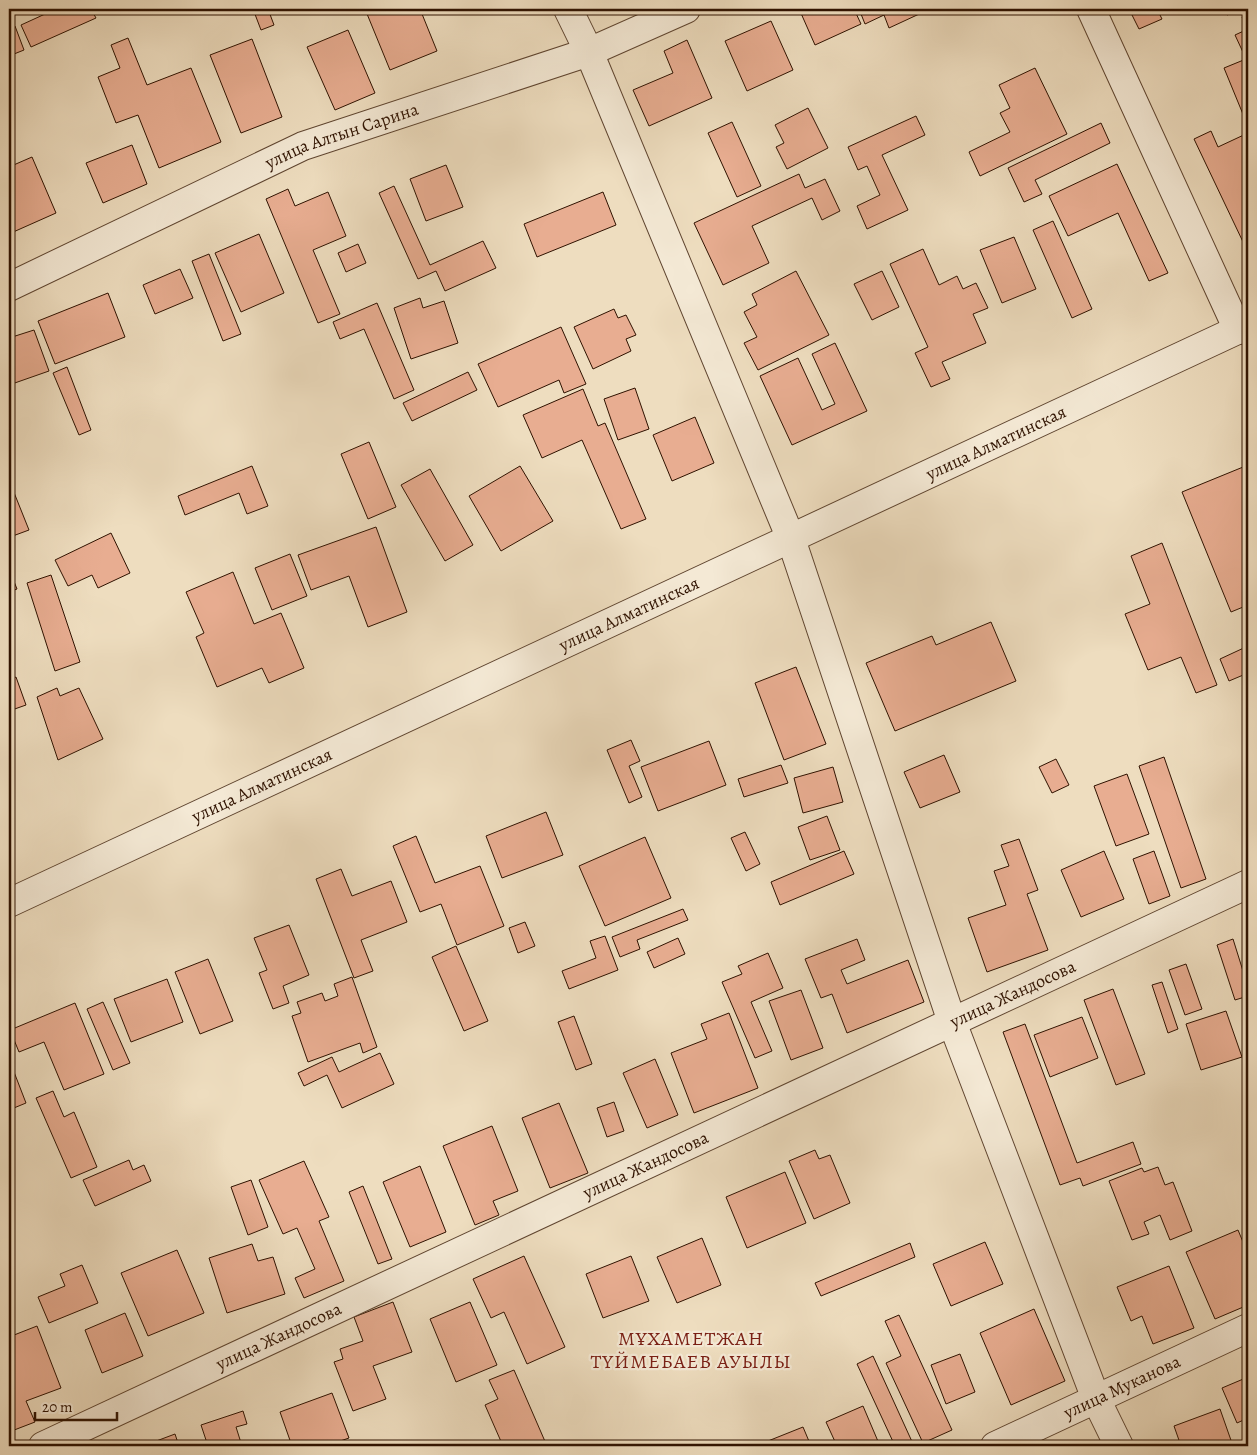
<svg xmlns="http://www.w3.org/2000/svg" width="1257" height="1455" viewBox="0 0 1257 1455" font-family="Alegreya,serif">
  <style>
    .building { fill: #e8ad91; stroke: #2f1200 }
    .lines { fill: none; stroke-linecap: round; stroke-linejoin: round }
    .minor-casing { stroke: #5f4530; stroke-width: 30 }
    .minor { stroke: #f4e9d5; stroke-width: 28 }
    .labels { text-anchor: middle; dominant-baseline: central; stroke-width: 4.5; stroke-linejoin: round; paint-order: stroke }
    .street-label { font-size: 18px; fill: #2f1200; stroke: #f4e9d5 }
    .quarter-label { font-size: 20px; letter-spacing: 1px; fill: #7a1f14; stroke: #f4e9d5 }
  </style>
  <rect width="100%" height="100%" fill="#eeddbf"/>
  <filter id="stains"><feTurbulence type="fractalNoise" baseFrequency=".004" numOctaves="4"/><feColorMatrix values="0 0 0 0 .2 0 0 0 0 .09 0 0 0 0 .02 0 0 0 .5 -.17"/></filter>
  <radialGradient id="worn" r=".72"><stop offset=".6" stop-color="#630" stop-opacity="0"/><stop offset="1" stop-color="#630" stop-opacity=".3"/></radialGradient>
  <path class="building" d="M56,9H91L96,18L31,47L21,25Z
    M253,9H268L274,25L261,30Z
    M365,9H420L437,51L390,70Z
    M806,9H854L861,24L815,45L800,11Z
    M859,9H930L889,28L884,15L865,24Z
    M1129,9H1157L1162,19L1139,29Z
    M1224,9H1242L1227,15Z
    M1248,14V63L1235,35L1248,29L1242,17Z
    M771,21L793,70L747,91L725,41Z
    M15,26L24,50L9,56V29Z
    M348,30L375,93L335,110L307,47Z
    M128,38L147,85L191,68L221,142L159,168L138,115L116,123L98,77L120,68L111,45Z
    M252,39L282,117L241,133L210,55Z
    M687,40L712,98L649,126L633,90L673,73L664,51Z
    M1246,59L1248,66V124H1247L1224,68Z
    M1035,68L1067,134L980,176L969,152L1010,132L1000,113L1010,108L999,85Z
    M808,108L828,148L787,169L776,147L784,143L775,125Z
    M916,116L925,135L882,155L908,210L867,229L857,206L880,195L867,166L858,170L848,147Z
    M732,122L761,186L737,197L708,133Z
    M1101,123L1110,143L1035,180L1042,194L1024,202L1008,168Z
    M1211,131L1218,147L1248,133V242L1244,244L1194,139Z
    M132,145L147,184L103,203L86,163Z
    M32,157L56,213L11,233L9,227V167Z
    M1117,164L1168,273L1149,281L1118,213L1068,236L1049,196Z
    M446,165L463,207L426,221L410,179Z
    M799,174L805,188L825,179L840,211L822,220L812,198L752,226L769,263L723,285L694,223Z
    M394,186L430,265L483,241L496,268L445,291L436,271L418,279L379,193Z
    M288,189L295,206L328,192L346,236L313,250L340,314L318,323L266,199Z
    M603,192L616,225L537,257L524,224Z
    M1053,221L1092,309L1072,318L1033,230Z
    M259,234L284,293L241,312L215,253Z
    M1014,237L1036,289L1002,303L980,250Z
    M358,244L366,263L346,272L338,253Z
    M923,249L939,285L957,276L963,289L976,283L988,308L973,314L986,343L942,362L950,379L931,387L915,353L928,347L890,264Z
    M209,254L241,334L223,341L192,261Z
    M180,269L193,298L155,314L143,285Z
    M796,271L829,335L758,370L744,343L757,337L744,312L757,305L752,294Z
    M882,271L899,307L872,320L854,284Z
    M108,293L125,337L55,364L38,321Z
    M420,298L423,308L444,301L458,343L411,359L394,308Z
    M377,303L414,390L394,399L364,329L340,339L333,322Z
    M614,309L618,318L626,315L636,335L626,339L631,351L593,369L574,327Z
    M561,327L586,384L564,393L559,380L498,407L478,364Z
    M34,330L49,371L9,385V338Z
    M835,343L867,411L792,445L760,376L798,358L822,410L835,404L812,354Z
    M67,367L91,430L79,435L53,373Z
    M468,372L477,390L412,421L403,403Z
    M635,388L649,429L618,440L604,399Z
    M583,389L598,426L605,423L646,519L621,529L582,440L542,458L523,415Z
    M695,417L714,463L672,481L653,435Z
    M369,442L396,507L368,519L341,454Z
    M1248,465V605L1231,612L1182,492Z
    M252,466L268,506L247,514L239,493L185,515L178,496Z
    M520,466L553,521L501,551L469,496Z
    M430,469L473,545L445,561L401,485Z
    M9,480L29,530L10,537L9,534Z
    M376,527L407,612L368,627L349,576L311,590L298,555Z
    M111,533L130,573L98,588L92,575L68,586L55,560Z
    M1162,543L1217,685L1196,693L1181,657L1148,670L1125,614L1150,604L1131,556Z
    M290,554L307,596L272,610L255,568Z
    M233,572L254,624L281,613L304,668L269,683L262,668L217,687L196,637L204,633L186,592Z
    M11,574L17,589L9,592V575Z
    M51,575L80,662L55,671L27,583Z
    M991,622L1016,681L895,731L866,663L932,636L936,645Z
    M1248,646V673L1229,681L1220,659Z
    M796,667L826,744L784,760L755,683Z
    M16,677L26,705L9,711V680Z
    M57,688L60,696L79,688L103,739L58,760L37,697Z
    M631,740L640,761L629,766L642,797L629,803L607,750Z
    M709,741L726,785L658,811L641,767Z
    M944,755L960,792L920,808L904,772Z
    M1164,757L1206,879L1181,888L1139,766Z
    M1056,759L1069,785L1052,793L1039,767Z
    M781,765L788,783L744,797L738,779Z
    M833,767L843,802L803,813L794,778Z
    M1127,774L1149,834L1116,846L1094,786Z
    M546,812L563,855L502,878L486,836Z
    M827,816L840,850L810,860L798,827Z
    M745,832L760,864L746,871L731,838Z
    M416,836L435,883L480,866L504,926L457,945L441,904L420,912L393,846Z
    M645,837L671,898L605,926L579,866Z
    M1019,839L1038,890L1027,894L1048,950L987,972L968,918L1006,905L994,871L1009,866L1001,845Z
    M844,851L854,874L780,905L771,882Z
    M1104,851L1124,899L1081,917L1061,870Z
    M1154,851L1170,896L1149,904L1133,859Z
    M341,869L352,896L391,881L407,922L361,940L373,971L354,978L316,879Z
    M683,909L688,920L637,940L640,949L620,957L612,937Z
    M525,922L535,946L518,953L509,928Z
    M289,925L309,975L283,986L289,1003L273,1009L259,973L267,970L254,938Z
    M605,936L618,970L569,989L562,971L596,958L590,941Z
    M678,938L685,954L654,968L647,952Z
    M857,939L865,960L841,970L847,984L908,960L924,1002L847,1033L832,994L821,998L805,959Z
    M1233,939L1248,987V996L1235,1000L1217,945Z
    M456,946L488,1021L464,1031L432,957Z
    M768,953L783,988L751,1002L772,1051L755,1058L722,982L742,974L738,966Z
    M208,959L233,1021L200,1034L175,972Z
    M1186,964L1202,1009L1185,1015L1169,970Z
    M352,977L377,1047L363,1053L360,1043L308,1062L292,1016L301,1013L297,1002L322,993L325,1001L338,996L334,984Z
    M167,979L183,1022L131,1042L114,999Z
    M1162,982L1178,1029L1168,1033L1152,985Z
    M1113,989L1145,1074L1116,1085L1084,1000Z
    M801,990L823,1048L791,1060L769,1001Z
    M103,1002L130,1063L113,1070L87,1009Z
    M75,1003L104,1074L64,1090L44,1042L19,1052L10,1030Z
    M1226,1011L1242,1057L1201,1070L1186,1024Z
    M729,1013L758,1088L694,1113L671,1053L707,1039L701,1024Z
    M574,1016L592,1064L576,1070L558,1022Z
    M1082,1017L1098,1058L1050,1077L1034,1035Z
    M1025,1024L1077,1163L1133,1142L1141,1164L1083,1186L1080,1178L1060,1185L1003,1032Z
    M380,1053L394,1084L342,1108L327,1075L304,1086L298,1073L332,1057L339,1072Z
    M9,1059L26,1103L9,1110Z
    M655,1059L678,1115L647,1128L623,1073Z
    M53,1091L64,1117L74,1112L97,1167L71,1178L36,1098Z
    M614,1102L624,1131L607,1137L597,1108Z
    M559,1103L588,1173L550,1188L522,1118Z
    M492,1126L518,1191L493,1201L499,1215L475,1225L443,1146Z
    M815,1150L819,1159L830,1155L850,1203L814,1219L789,1161Z
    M129,1160L133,1170L144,1165L151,1181L95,1206L83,1180Z
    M304,1161L329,1217L319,1221L344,1281L304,1298L295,1278L315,1269L297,1228L283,1234L259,1180Z
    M420,1166L446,1232L410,1247L383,1182Z
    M1158,1167L1165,1185L1173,1182L1192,1231L1170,1240L1160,1215L1144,1222L1149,1234L1132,1240L1109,1181L1142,1168L1144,1172Z
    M785,1172L806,1223L747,1248L726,1197Z
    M251,1180L268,1227L248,1235L231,1187Z
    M363,1186L392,1259L378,1264L349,1192Z
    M1238,1230L1248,1254V1305L1215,1319L1186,1252Z
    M702,1238L721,1285L677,1303L657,1257Z
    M985,1242L1003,1284L951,1306L933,1264Z
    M910,1243L915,1257L821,1296L815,1283Z
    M252,1244L258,1261L273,1257L285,1294L227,1313L209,1258Z
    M177,1250L204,1313L148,1336L121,1273Z
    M524,1256L565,1347L527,1364L504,1312L491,1318L473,1279Z
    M631,1256L649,1301L603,1318L586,1274Z
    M82,1265L98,1303L49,1323L38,1297L65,1286L60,1274Z
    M1169,1266L1194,1328L1153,1344L1142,1316L1131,1321L1117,1287Z
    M393,1302L412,1352L373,1366L386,1399L353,1411L334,1362L343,1359L340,1349L363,1341L354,1317Z
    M470,1302L497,1365L456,1382L430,1319Z
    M1034,1309L1065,1381L1011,1405L980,1333Z
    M125,1313L143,1356L102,1373L85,1330Z
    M899,1315L952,1430L923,1443L886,1363L901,1356L885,1321Z
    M37,1326L61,1388L26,1401L35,1422L9,1432V1337Z
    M960,1354L975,1392L946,1404L931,1365Z
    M873,1356L914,1446H895L857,1364Z
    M514,1370L547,1446H503L485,1405L498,1399L489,1380Z
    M1248,1377V1418L1237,1423L1222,1388Z
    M332,1393L349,1438L326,1446H292L280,1412Z
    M863,1406L880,1446H837L826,1422Z
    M1220,1409L1233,1446H1181L1174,1426Z
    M243,1411L247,1424L236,1427L242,1446H208L201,1425Z
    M803,1427L811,1446H770L768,1441Z
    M175,1434L179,1446H143Z"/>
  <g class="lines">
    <g class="minor-casing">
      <g id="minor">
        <path d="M568,9L589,52L791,539L952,1022L1096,1399L1119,1446"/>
        <path d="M1091,9L1238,330"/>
        <path id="s1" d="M9,287L303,146L589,52L686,9"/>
        <path id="s2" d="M9,903L1248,325"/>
        <path id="s3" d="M43,1446L1248,884"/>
        <path id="s4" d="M995,1446L1248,1328"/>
      </g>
    </g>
    <use href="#minor" class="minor"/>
  </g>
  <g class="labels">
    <g class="street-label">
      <text stroke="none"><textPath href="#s1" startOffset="366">улица Алтын Сарина</textPath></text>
      <text stroke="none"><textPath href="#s2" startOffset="1089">улица Алматинская</textPath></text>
      <text stroke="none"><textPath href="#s2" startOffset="684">улица Алматинская</textPath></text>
      <text stroke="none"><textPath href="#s2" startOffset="279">улица Алматинская</textPath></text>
      <text stroke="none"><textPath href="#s3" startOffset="1070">улица Жандосова</textPath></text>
      <text stroke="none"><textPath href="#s3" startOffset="665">улица Жандосова</textPath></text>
      <text stroke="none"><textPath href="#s3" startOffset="260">улица Жандосова</textPath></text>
      <text stroke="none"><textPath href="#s4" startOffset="140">улица Муканова</textPath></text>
    </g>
    <g class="quarter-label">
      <text x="691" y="1338">МҰХАМЕТЖАН<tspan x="691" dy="23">ТҮЙМЕБАЕВ АУЫЛЫ</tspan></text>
    </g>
  </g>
  <rect width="1257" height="1455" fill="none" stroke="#eeddbf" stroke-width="30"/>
  <rect x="10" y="10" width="1237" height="1435" fill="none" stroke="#2f1200" stroke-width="2.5"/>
  <rect x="15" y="15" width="1227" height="1425" fill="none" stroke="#2f1200"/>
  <path d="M35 1412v8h82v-8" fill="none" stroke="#2f1200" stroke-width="2.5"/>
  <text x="42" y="1412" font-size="15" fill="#2f1200" stroke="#f4e9d5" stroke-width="4" paint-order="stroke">20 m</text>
  <rect width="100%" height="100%" filter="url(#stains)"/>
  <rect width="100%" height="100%" fill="url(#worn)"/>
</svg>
